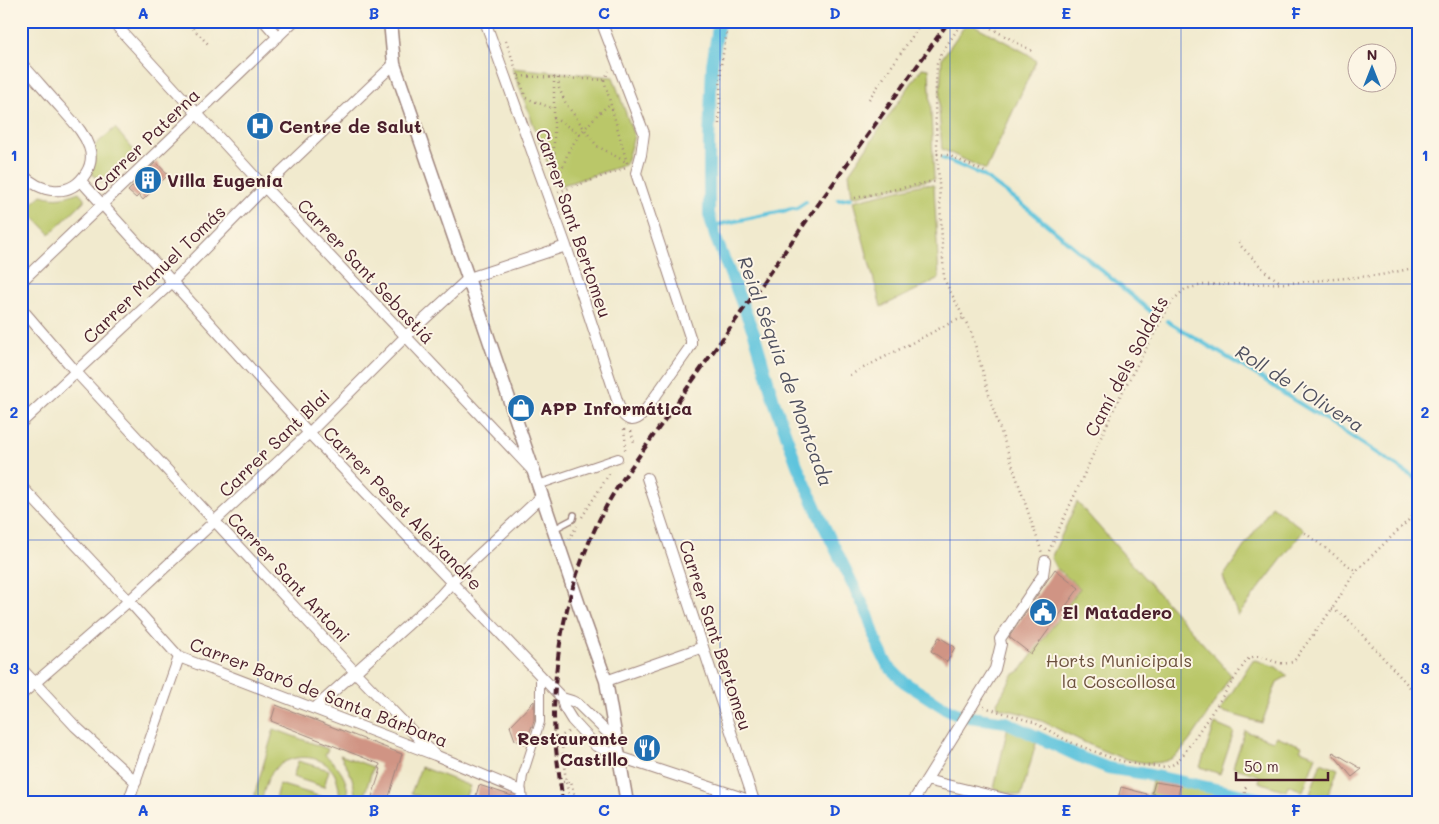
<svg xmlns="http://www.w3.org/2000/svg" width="1439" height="824" viewBox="0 0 1439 824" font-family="Mali,sans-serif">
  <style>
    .green { fill: #bac769; stroke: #82734a }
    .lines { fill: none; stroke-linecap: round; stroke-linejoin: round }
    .stream { stroke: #5fc4dd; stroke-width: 4 }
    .canal { stroke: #5fc4dd; stroke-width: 12 }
    .building { fill: #d09484 }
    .service-casing { stroke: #9e847c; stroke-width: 8 }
    .pedestrian-casing { stroke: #9e847c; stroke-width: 10 }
    .minor-casing { stroke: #9e847c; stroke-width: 12 }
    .tertiary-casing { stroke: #9e847c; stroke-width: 15 }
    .path { stroke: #9e847c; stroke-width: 2.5; stroke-dasharray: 1 4; stroke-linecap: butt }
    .service { stroke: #fff; stroke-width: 5 }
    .pedestrian { stroke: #fff; stroke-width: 8 }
    .minor { stroke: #fff; stroke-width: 10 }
    .tertiary { stroke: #fff; stroke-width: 12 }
    .rail { stroke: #4a1f2b; stroke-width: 4; stroke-dasharray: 8 4; stroke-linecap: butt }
    .grid { fill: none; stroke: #1d4ed8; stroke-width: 1; stroke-opacity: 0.55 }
    .labels { text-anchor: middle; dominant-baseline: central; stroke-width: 4; stroke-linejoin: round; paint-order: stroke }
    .poi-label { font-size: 18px; font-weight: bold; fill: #4a1f2b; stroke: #fcf5e5; text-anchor: start }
    .street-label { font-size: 18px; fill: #4a1f2b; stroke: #fcf5e5 }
    .park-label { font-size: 18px; fill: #6c513e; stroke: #fcf5e5 }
    .water-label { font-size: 19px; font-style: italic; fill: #505160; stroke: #fcf5e5 }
    .neatline { fill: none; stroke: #1d4ed8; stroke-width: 2 }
    .grid-label { font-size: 16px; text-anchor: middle; font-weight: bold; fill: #1d4ed8 }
  </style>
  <rect width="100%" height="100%" fill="#fcf5e5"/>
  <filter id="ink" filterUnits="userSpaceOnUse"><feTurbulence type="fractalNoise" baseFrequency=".02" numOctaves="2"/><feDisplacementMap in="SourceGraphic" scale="10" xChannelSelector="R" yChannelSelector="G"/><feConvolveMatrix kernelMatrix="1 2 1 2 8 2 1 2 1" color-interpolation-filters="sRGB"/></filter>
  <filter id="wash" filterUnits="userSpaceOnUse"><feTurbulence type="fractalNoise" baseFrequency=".0096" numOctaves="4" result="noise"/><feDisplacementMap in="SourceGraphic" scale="20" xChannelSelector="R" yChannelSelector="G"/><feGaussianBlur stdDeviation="1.12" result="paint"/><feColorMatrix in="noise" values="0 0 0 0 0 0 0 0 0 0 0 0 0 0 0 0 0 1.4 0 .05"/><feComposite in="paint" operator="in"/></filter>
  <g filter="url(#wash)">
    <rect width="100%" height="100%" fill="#f1eace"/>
    <path class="green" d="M966,24H972L1028,54L1036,61L986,170L942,149L939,111L942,58Z
      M512,68L613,77L634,136L625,165L557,187Z
      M922,68L929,69L934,179L857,196L852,195L849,173Z
      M115,128L136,153L105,182H101L91,173L95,156L94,146Z
      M924,184L933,185L934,186L939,279L881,307L853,201Z
      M79,192L84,198V201L50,234L26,209L42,195C58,200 64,197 79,192Z
      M1077,502L1231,675C1216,699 1199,732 1180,752C1149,786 1067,731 1035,718C1023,713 1010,711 998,707L997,703L1013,675L1021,670L1080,588L1056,568L1051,558Z
      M1272,506L1304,530L1238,616L1223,577Z
      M1256,660L1276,667L1288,676L1277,682L1262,723L1220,711L1250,664L1252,661Z
      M1215,724L1234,732L1220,774L1200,767Z
      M1008,726L1037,740L1021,796L994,789Z
      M274,729L328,749L325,755C340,767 351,783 347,803H339C340,793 339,782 334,773C321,752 288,753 273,771C266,779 264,792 261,803H252Z
      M1245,731L1273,741L1276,736L1302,746L1300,750L1316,756L1303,791L1288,785L1286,791L1259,782L1260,776L1233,767Z
      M340,755L373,767L362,803H354C357,784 350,771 340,755Z
      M298,761L329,770L324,787L293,777Z
      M1321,762L1338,769L1326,800L1310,794Z
      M421,767L470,786L463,803H435L411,793Z
      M1152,781L1237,795L1235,803H1147Z
      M279,784L332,800L331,803H274Z"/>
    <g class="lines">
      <path class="stream" d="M942,158L982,175L1032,212L1156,316
        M838,200L851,198
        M712,226L797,208L806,202
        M1167,321L1265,380L1286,395L1328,421L1418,480"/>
      <path class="canal" d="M719,21L712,65L709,141V214L715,236L755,336L774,401L797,465L822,522L868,615L878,646L888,666L904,682L943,707L958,714
        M969,717L1006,722L1080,757L1108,768L1146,774L1281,803"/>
    </g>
    <g id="blocks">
      <path class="building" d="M156,162L168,175L143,200L139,195L136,198L128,191Z
        M1055,569L1079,588L1031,654L1009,637Z
        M939,637L955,647L947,662L931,651Z
        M534,701V721L525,744L515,740L510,726Z
        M276,705L402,754L387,803H370L381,769L379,768L380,764L271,721Z
        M1333,752L1362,769L1352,777L1332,753Z
        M1155,782L1180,786L1177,799L1152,793Z
        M479,785L515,797V803H474Z
        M1121,787L1147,794L1145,803H1117Z"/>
    </g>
  </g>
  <g filter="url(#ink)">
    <use href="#blocks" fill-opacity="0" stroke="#9e847c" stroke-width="1"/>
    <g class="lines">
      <g class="service-casing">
        <path id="service" d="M554,529L573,519L574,515"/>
      </g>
      <g class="pedestrian-casing">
        <path id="pedestrian" d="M538,485L618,458
          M521,791L523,775L540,722V677"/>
      </g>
      <g class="minor-casing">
        <path id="minor" d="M264,21L278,37
          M485,21L566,246L621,412C627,421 634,423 642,415L688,350L691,345V340L636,173L641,155L644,133L601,21
          M114,23L256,178L532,470
          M21,63C35,78 48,94 62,109C72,121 84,132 89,147C92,155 91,165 86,173C70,199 40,193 21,173
          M81,181L309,433L562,698
          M21,282L294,21
          M21,308L76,372L355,672L433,753
          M21,423L171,283L265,187L394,64
          M647,478L754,801
          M21,486L129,601L179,657L435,755L521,791L522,803
          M21,668L75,726L136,782
          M606,681L703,647
          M21,695L129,601L309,433L405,337L469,278L566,246
          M562,698L564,707L572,720L596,746L620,757L758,803
          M562,698L572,701L578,704L617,742
          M315,708L440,596L466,567L542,496
          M926,780L1022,803
          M128,803L179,657
          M912,803L995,669L1001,644L1000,639L1043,575L1045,561"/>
      </g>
      <g class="tertiary-casing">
        <path id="tertiary" d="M390,21L394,64L466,272L584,620L606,681L627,803"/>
      </g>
      <path class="path" d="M186,21L209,45
        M963,21L941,54L937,64L935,106L944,279L972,334L992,405L1042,553
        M978,21L1032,51
        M506,41L525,95
        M519,76L604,80
        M558,78L559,88L566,104L597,146L628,163
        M604,80L627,163
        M604,80L609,71
        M526,98L554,109
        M869,99L923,21
        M554,118L580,134L597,115L611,103
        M719,124L721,65L729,21
        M544,152L554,153V77
        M937,154L948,155L985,172
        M556,185L569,150L580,134
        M558,192L626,168
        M855,198L929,182H938
        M1239,242L1240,245L1266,272L1280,282
        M850,375L954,321L964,318
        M624,429L626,446L624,453
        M631,431L634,442
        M582,517L611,471
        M1305,533L1356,571
        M569,539L577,526
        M1049,551L1119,398L1172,301L1185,289L1203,285L1289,283L1381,275L1418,267
        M1332,609L1346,617L1418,696
        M984,707L1033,722L1070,742L1114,759L1139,765L1167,767L1174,764L1183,755L1247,660C1259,651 1268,661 1280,663C1284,664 1288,663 1293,662L1332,609L1356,571L1418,511
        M568,732L561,736L566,782L571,803
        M563,782L571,781L576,803
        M1244,798L1246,786"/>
      <use href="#service" class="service"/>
      <use href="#pedestrian" class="pedestrian"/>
      <use href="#minor" class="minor"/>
      <use href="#tertiary" class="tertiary"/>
      <path class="rail" d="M563,803C559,773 554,742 554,712C555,639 573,567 608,503C619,483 633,465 646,446L949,21"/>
    </g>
  </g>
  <path class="grid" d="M258,21V803M489,21V803M720,21V803M950,21V803M1181,21V803M21,284H1418M21,540H1418"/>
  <defs>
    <g id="hospital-disc" transform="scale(1.4375)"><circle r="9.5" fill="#1f6fb2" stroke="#fcf5e5"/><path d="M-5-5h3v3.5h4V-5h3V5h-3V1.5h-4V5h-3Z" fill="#fff"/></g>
    <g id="building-disc" transform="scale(1.4375)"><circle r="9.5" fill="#1f6fb2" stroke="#fcf5e5"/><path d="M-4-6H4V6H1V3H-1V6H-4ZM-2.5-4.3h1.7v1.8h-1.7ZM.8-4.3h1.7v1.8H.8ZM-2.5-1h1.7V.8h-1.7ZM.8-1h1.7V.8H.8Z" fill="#fff"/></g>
    <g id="shop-disc" transform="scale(1.4375)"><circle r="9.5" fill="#1f6fb2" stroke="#fcf5e5"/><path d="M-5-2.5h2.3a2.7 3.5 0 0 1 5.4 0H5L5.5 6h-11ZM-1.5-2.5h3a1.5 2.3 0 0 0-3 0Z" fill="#fff"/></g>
    <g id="civic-disc" transform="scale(1.4375)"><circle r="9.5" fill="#1f6fb2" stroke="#fcf5e5"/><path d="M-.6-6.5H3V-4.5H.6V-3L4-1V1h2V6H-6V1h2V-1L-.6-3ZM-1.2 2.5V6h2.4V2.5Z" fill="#fff"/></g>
    <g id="restaurant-disc" transform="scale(1.4375)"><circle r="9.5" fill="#1f6fb2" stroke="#fcf5e5"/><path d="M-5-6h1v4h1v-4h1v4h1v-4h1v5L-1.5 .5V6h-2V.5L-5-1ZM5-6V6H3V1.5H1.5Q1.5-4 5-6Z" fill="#fff"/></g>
  </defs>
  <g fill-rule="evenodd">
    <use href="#hospital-disc" x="260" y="126"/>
    <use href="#building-disc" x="148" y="180"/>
    <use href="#shop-disc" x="521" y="408"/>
    <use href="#civic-disc" x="1043" y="612"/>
    <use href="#restaurant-disc" x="647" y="748"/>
  </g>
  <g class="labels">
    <g class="poi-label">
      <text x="279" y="126">Centre de Salut</text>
      <text x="167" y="180">Villa Eugenia</text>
      <text x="540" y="408">APP Informática</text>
      <text x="1062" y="612">El Matadero</text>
      <text x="628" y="738" text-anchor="end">Restaurante<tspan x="628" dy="21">Castillo</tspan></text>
    </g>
    <g class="street-label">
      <text transform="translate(146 140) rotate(-44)">Carrer Paterna</text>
      <text transform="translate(574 223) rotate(71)">Carrer Sant Bertomeu</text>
      <text transform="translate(366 271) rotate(47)">Carrer Sant Sebastiá</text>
      <text transform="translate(154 274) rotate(-44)">Carrer Manuel Tomás</text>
      <text transform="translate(1126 366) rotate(-62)">Camí dels Soldats</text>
      <text transform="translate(274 443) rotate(-44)">Carrer Sant Blai</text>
      <text transform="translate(403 508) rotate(46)">Carrer Peset Aleixandre</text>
      <text transform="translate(289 577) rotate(47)">Carrer Sant Antoni</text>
      <text transform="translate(716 635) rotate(72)">Carrer Sant Bertomeu</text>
      <text transform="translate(319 692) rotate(21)">Carrer Baró de Santa Bárbara</text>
    </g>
    <g class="park-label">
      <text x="1119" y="660">Horts Municipals<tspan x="1119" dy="21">la Coscollosa</tspan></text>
    </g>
    <g class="water-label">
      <text transform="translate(786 371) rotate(70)">Reial Séquia de Montcada</text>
      <text transform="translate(1300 388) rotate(32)">Roll de l'Olivera</text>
    </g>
  </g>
  <rect width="1439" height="824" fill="none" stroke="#fcf5e5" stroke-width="55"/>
  <g transform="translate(1372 68)"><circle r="24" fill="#fcf5e5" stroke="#b59f9b"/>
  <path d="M0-4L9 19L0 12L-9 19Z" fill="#1f6fb2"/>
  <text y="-8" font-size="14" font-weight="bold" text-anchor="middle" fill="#4a1f2b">N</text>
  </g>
  <path d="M1236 772v8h92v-8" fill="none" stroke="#4a1f2b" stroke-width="2.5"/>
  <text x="1244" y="772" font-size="15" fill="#4a1f2b" stroke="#fcf5e5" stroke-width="4" paint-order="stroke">50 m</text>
  <rect x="28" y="28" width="1384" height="768" class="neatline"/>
  <g class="grid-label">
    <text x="143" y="19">A</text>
    <text x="374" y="19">B</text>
    <text x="604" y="19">C</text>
    <text x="835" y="19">D</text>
    <text x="1066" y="19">E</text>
    <text x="1296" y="19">F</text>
    <text x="14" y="161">1</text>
    <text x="1425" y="161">1</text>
    <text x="14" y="418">2</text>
    <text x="1425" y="418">2</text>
    <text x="14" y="674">3</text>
    <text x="1425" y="674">3</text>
    <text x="143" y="816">A</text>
    <text x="374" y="816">B</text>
    <text x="604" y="816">C</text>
    <text x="835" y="816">D</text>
    <text x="1066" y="816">E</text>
    <text x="1296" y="816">F</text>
  </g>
</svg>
